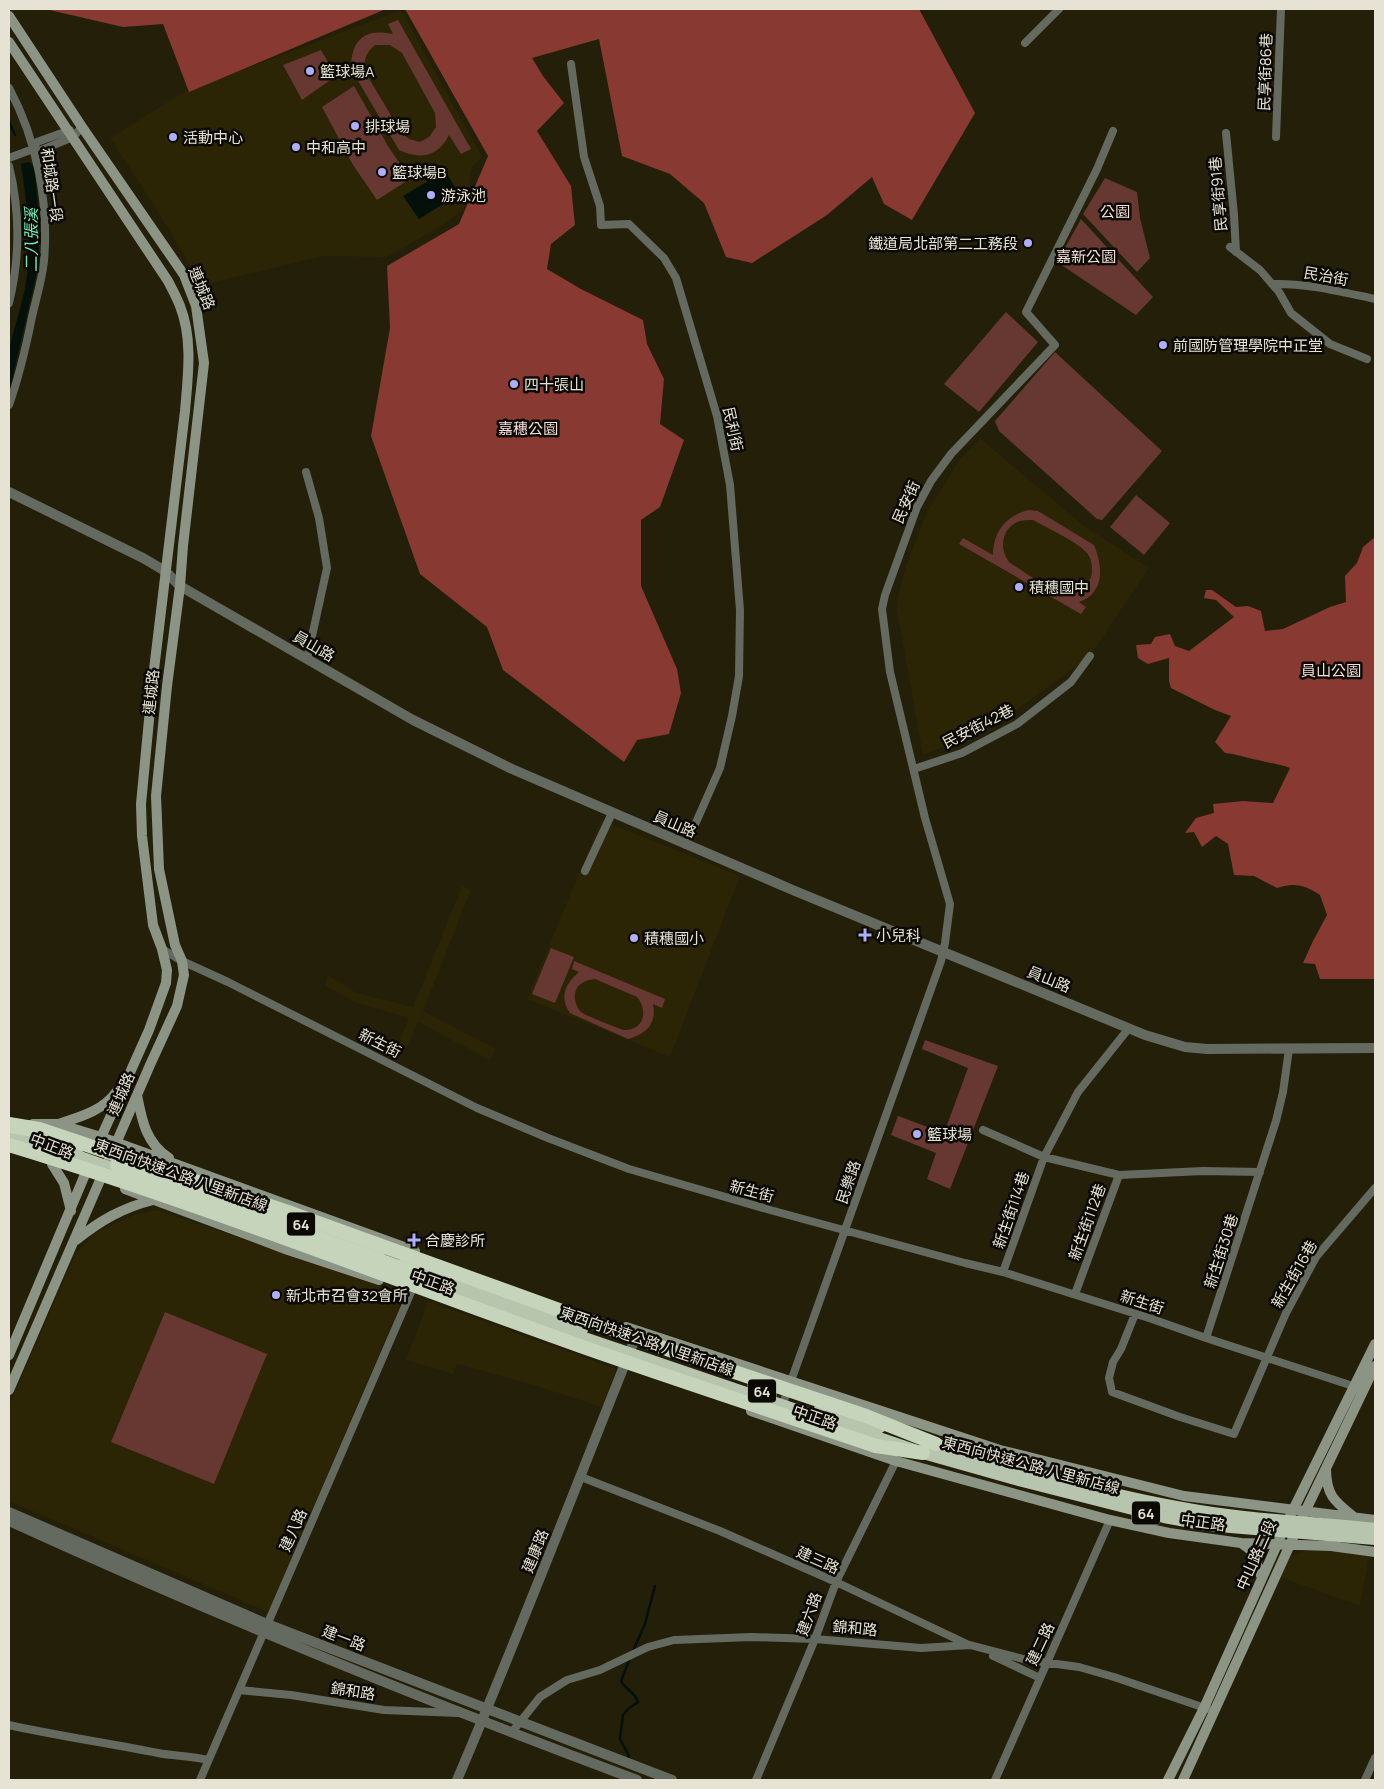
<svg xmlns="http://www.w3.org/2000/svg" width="1384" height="1789" viewBox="0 0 1384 1789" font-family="Manrope,'Noto Sans TC',sans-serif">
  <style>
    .built { fill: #2b2405 }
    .green { fill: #673732; fill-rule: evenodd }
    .forest { fill: #873932 }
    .water { fill: #04100a }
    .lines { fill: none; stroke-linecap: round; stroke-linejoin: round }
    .stream { stroke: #04100a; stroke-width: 2.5 }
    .minor { stroke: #646a60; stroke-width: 8 }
    .tertiary { stroke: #646a60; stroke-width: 10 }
    .secondary { stroke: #8c9585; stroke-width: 10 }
    .motorway { stroke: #c6d4bb; stroke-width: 14 }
    .trunk-bridge { stroke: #b8c5ae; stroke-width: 12 }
    .motorway-bridge { stroke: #c6d4bb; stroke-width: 14 }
    .poi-dot { fill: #afaefa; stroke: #0b0903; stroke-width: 2 }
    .labels { text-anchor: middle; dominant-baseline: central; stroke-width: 5; stroke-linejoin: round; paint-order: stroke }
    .shield { fill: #0b0903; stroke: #a4a296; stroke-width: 1 }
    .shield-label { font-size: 14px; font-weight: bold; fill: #e6e3d5 }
    .poi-label { font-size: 15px; fill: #e6e3d5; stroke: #0b0903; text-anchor: start }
    .street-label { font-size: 15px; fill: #e6e3d5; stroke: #0b0903 }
    .park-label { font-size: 15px; fill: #f6ddda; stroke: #0b0903 }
    .water-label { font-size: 16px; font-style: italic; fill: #6ef1be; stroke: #0b0903 }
  </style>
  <rect width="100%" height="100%" fill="#241f09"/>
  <path class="built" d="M401,10L482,157L472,167L464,208L446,223L387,257L324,256L202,285L155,207L110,138L184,92Z
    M981,439L1084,526L1149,568L1090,656L996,725L923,755L896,605L905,569L927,512L958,462Z
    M601,820L740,876L670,1057L527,999Z
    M462,886L471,890L423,1011L496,1049L490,1060L418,1022L407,1048L398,1044L409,1018L354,1002L325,985L328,975L357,993L413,1007Z
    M157,1210L405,1294L268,1612L9,1501V1405L75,1255L95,1233L131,1216Z
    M428,1301L616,1369L602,1407L530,1384L457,1364L453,1374L406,1360Z
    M1316,1548L1369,1557L1360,1606L1279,1577L1291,1556Z"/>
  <path class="green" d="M398,20L471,149L461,154L449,135C438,157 420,160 399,150L351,69C351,39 365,28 393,34L388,24ZM375,45H390L402,53L435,113L436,127L429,137L420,142L409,139L401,132L365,72C364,59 365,54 375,45Z
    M321,50L336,76L302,100L283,65Z
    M354,86L388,146L410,179L377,200L353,165L322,107Z
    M1105,178L1137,192L1140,218L1150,258L1137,272L1083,214Z
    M1081,219L1153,297L1136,315L1057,262Z
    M1006,312L1038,342L979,412L944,384Z
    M1055,352L1162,451L1102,520L1097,519L999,431L995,421Z
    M1136,495L1170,523L1144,555L1110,527Z
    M1029,510L1038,511L1094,545C1103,566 1105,593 1079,602L1086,607L1081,614L959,544L963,538L993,555C993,532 1006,515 1029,510ZM1033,520C1047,528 1076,541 1086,552C1092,558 1093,569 1091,577C1078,615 1029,574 1010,563C999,550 1001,530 1017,522C1022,520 1028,520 1033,520Z
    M551,948L574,957L555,1003L532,994Z
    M574,961L665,999L662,1008L653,1004C657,1024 646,1034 628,1039L570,1013C559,997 565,984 579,972L572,969ZM595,979L637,997C648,1010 645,1030 624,1030C620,1029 584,1015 581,1012C577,1008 574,1000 575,994C576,984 586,980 595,979Z
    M925,1040L998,1066L950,1189L927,1179L936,1153L891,1135L898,1116L944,1133L968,1068L922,1049Z
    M165,1312L267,1354L214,1484L111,1442Z"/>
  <path class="forest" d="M45,9H386L189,92L163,24L123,27Z
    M405,9H919L975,113L912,220L884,204L872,177L827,215L752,263L726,257L704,203L670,174L622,156L599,39L532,58L543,76L564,103L537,131L571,186L575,225L551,244L547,269L581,289L643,320L647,344L664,379L660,424L684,440L660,507L641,520V586L677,669L681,693L669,734L637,740L624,762L503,670L487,627L420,574L371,436L390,328L387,266L459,224L488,156Z
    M1375,537V979H1320L1315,964L1303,963L1313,941L1327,915L1320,895C1305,885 1295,882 1277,888L1254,876L1234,875L1228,844L1216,836L1202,847L1194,832L1185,833L1196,818L1214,813L1213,804L1243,801L1273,803L1290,768C1280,764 1269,763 1258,760C1247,758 1237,754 1225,753L1215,742L1231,716L1215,710L1171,688L1169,681V658L1148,664L1138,658L1136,645L1151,644L1155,637L1170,634L1175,646L1189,651L1234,617L1216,600L1204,598L1206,590H1212L1236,607L1248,606L1261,611L1265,631L1283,629L1330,607L1346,602L1345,576L1357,563L1363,547Z"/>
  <path class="water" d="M29,162L34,166L39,215V263L9,393C9,379 6,363 9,350C14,328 22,306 26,283C32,243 27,204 21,164Z
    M445,171L459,194L419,219L403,196Z"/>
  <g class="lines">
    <path class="stream" d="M9,122L15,135
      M632,1653L645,1624L655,1586
      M628,1761L629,1756L620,1739L623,1715L628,1709L638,1702C636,1693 625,1689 621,1681L630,1658"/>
    <path class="minor" d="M1025,43L1059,9
      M571,64L584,157L600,206L601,225L629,224L664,258L676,278L717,416L730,485L740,610L739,676L732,716L720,768L686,845
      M9,88C37,140 49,203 44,261C42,280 36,299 32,317C26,347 19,377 9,405
      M1226,133L1234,215L1236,252
      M1276,137L1281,9
      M33,149L39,151L73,137L82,127
      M33,149L37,142L70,130
      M9,158L33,149
      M9,166C20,211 20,258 9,303
      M1230,247L1260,270L1279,292L1291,313L1330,344L1367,359
      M1272,284C1307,283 1341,292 1375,299
      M306,472L319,518L327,568L307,659
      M914,769L962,753L1017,724L1071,682L1090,656
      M585,871L612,813
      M162,949L182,961L228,982L477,1108L548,1138L629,1169L770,1210L965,1263L1003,1272L1149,1318L1206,1338L1359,1388
      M983,1130L1044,1157L1119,1175L1075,1294
      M1119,1175L1203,1171L1260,1172
      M1003,1272L1044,1157L1078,1092L1129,1028
      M1135,1314L1121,1349L1113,1362L1109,1378L1112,1392L1180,1417L1234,1434L1286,1313L1316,1257L1375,1188
      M1206,1338L1276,1121L1283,1092L1289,1049
      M781,1409L941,961L945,943L950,904L925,818L890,672L882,609L885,595L917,507L931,481L951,454L1055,345L1026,312L1097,169L1113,131
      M581,1477L720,1531L836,1582L969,1645
      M993,1656L1040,1678
      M239,1690L291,1695L384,1710L458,1713
      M9,1725C58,1736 108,1743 158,1753C174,1756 191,1756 208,1760
      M512,1732L540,1697L567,1680L600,1670L648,1647L674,1640L752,1637L815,1639L921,1648L970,1645L1027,1660L1079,1667L1114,1677L1208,1709
      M200,1780L412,1290
      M756,1780L815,1639L836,1582L896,1461
      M995,1780L1110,1520
      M1365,1780L1375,1758"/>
    <path class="tertiary" d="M9,492L143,558L165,571L180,586L413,720L512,769L795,891L1145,1035L1185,1047L1207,1049L1375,1048
      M9,1512L267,1624L672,1780
      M9,1521C215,1615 425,1701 637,1780
      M457,1780C520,1632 578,1481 638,1331"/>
    <path class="secondary" d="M9,16L82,127L184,275L196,306L204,363L183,546L180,586L167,686L156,796L159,869L175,945L182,961L184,975L177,1006L150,1065L9,1390
      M9,42L168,281C172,289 177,298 180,306C193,339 188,376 185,411L153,678L141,804L142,836L153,925L162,949L167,970L166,983L149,1030L99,1142
      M137,1095C142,1121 146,1143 169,1158
      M33,1124H58L101,1137L415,1251
      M58,1124C80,1117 103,1111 117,1091
      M52,1164L64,1183L71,1211
      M125,1189L288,1250L379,1280
      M76,1240C101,1220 122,1208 153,1200
      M626,1327L1000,1450L1184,1496L1375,1520
      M9,1355L89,1165
      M751,1411L896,1461L1110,1520L1169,1533L1241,1543L1331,1546L1375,1552
      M1326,1468C1326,1495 1334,1501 1354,1517
      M1290,1516L1375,1344
      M1303,1516L1375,1366
      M1241,1543L1252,1551L1262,1578
      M1168,1780L1204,1708L1280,1538
      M1183,1780L1293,1538"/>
    <path class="motorway" d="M9,1130C31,1137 55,1139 76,1150"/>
    <path class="trunk-bridge" d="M9,1139L49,1146L125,1173
      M271,1214L379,1253
      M405,1262L583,1328
      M408,1274L587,1339L923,1453L1015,1479L1164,1517L1207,1525L1375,1539
      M820,1409L880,1427
      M928,1442C1011,1467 1096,1493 1182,1508C1246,1520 1311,1522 1375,1529"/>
    <path class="motorway-bridge" d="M9,1124L39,1129L291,1213L675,1352L866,1416L936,1444
      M9,1145C203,1204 392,1279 583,1347C680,1381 778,1413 876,1446L923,1453
      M117,1165L418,1274"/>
  </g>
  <g class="poi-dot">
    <circle cx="310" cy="71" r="5"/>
    <circle cx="355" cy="126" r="5"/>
    <circle cx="173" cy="137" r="5"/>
    <circle cx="296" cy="147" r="5"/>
    <circle cx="382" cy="172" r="5"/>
    <circle cx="431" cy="195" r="5"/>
    <circle cx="1028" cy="243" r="5"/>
    <circle cx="1163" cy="345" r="5"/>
    <circle cx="514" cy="384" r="5"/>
    <circle cx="1019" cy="587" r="5"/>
    <path d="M862.5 927.5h5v5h5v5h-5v5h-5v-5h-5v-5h5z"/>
    <circle cx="634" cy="938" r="5"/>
    <circle cx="917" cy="1134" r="5"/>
    <path d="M411.5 1232.5h5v5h5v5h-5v5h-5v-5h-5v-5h5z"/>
    <circle cx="276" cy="1295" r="5"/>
  </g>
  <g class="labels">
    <g class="shield">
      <rect x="287" y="1212.5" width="28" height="23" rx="4"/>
      <rect x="748" y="1379.5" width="28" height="23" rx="4"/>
      <rect x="1132" y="1501.5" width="28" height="23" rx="4"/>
    </g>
    <g class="shield-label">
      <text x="301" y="1224">64</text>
      <text x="762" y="1391">64</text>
      <text x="1146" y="1513">64</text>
    </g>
    <g class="poi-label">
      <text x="320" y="71">籃球場A</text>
      <text x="365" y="126">排球場</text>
      <text x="183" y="137">活動中心</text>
      <text x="306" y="147">中和高中</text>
      <text x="392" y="172">籃球場B</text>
      <text x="441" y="195">游泳池</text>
      <text x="1018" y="243" text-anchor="end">鐵道局北部第二工務段</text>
      <text x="1173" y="345">前國防管理學院中正堂</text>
      <text x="524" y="384">四十張山</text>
      <text x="1029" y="587">積穗國中</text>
      <text x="876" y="935">小兒科</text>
      <text x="644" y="938">積穗國小</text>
      <text x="927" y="1134">籃球場</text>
      <text x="425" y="1240">合慶診所</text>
      <text x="286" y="1295">新北市召會32會所</text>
    </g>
    <g class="street-label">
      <text transform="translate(1265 72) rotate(-88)">民享街86巷</text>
      <text transform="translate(52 185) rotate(82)">和城路一段</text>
      <text transform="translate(1218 194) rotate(-95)">民享街91巷</text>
      <text transform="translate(1326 276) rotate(10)">民治街</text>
      <text transform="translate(202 288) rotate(68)">連城路</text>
      <text transform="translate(733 429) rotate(78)">民利街</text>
      <text transform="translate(906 502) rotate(-66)">民安街</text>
      <text transform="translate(314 646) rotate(30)">員山路</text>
      <text transform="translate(151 692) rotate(-84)">連城路</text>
      <text transform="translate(978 726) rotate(-27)">民安街42巷</text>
      <text transform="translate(675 824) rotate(23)">員山路</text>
      <text transform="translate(1049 979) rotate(22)">員山路</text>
      <text transform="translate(380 1043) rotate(27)">新生街</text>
      <text transform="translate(121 1094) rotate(-67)">連城路</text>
      <text transform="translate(52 1146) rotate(21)">中正路</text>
      <text transform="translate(181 1175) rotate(20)">東西向快速公路 八里新店線</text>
      <text transform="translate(848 1182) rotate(-71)">民樂路</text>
      <text transform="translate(752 1191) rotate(15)">新生街</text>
      <text transform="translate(1011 1210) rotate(-71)">新生街114巷</text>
      <text transform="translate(1087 1222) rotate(-70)">新生街112巷</text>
      <text transform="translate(1221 1251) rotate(-72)">新生街30巷</text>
      <text transform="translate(1294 1274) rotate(-60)">新生街16巷</text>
      <text transform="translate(433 1282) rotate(20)">中正路</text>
      <text transform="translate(1142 1302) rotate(18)">新生街</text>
      <text transform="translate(647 1341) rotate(19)">東西向快速公路 八里新店線</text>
      <text transform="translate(815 1417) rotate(19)">中正路</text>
      <text transform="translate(1031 1465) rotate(15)">東西向快速公路 八里新店線</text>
      <text transform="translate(1203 1522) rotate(8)">中正路</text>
      <text transform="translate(293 1530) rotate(-66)">建八路</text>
      <text transform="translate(535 1551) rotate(-68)">建康路</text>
      <text transform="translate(1256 1555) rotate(-66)">中山路二段</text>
      <text transform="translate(818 1560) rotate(24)">建三路</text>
      <text transform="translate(809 1614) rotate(-70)">建六路</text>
      <text transform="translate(855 1628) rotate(5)">錦和路</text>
      <text transform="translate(344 1638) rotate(21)">建一路</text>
      <text transform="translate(1040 1644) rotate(-65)">建二路</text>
      <text transform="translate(353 1691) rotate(9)">錦和路</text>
    </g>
    <g class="park-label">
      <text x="1115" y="211">公園</text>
      <text x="1086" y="256">嘉新公園</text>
      <text x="528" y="428">嘉穗公園</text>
      <text x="1331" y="670">員山公園</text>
    </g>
    <g class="water-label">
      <text transform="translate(31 240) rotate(-90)">二八張溪</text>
    </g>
  </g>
  <rect width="1384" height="1789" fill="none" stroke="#e6e3d5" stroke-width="20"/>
</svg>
